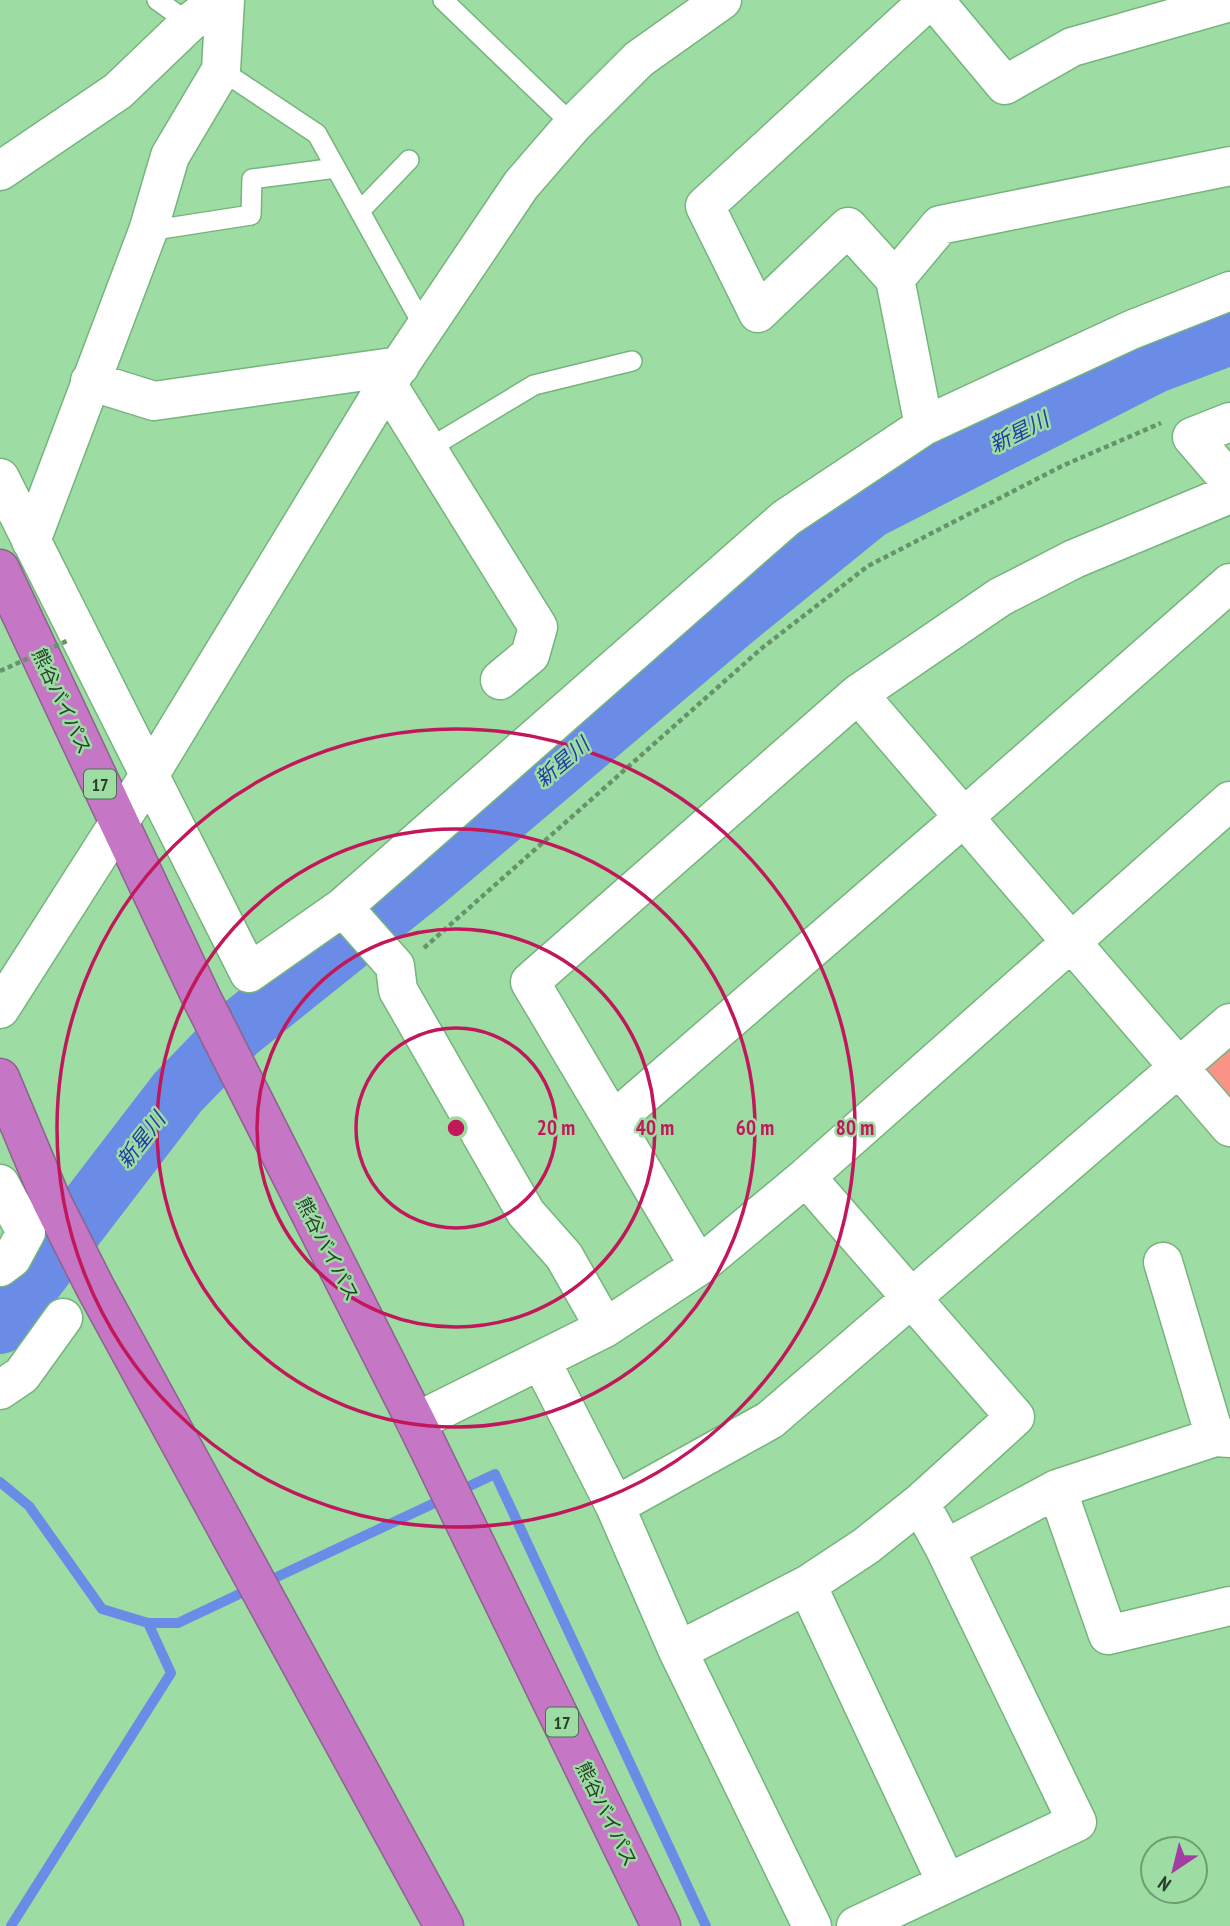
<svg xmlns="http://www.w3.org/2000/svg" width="1230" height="1926" viewBox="0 0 1230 1926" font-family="'PT Sans Narrow','Noto Sans JP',sans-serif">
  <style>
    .green { fill: #f99287 }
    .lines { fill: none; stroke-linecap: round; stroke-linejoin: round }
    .stream { stroke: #6a8ce6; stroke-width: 10 }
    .river { stroke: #6a8ce6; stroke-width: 60 }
    .lane-casing { stroke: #76b47d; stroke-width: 22 }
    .street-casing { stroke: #76b47d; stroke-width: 41 }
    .highway-casing { stroke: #8d638e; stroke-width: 41 }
    .path { stroke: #66936a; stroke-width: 4.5; stroke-dasharray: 5 3.5; stroke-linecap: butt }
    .lane { stroke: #fff; stroke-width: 19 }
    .street { stroke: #fff; stroke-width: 38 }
    .highway { stroke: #c576c5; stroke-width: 38 }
    .path-bridge { stroke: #66936a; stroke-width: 4.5; stroke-dasharray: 5 3.5; stroke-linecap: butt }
    .ring { fill: none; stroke: #c2185b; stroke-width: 3.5 }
    .labels { text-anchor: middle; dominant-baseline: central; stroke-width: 5; stroke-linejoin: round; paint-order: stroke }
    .shield { fill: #9ddca3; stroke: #4a6f4e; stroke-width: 2 }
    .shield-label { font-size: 18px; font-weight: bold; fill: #264029 }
    .street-label { font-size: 19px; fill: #264029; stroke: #9ddca3 }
    .water-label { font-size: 21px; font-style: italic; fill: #223ca4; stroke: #9ddca3 }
    .centre { fill: #c2185b; stroke: #9ddca3; stroke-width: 3.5 }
    .ring-label { font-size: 21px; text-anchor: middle; font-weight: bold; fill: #c2185b; stroke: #9ddca3; stroke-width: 5; stroke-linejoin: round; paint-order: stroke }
  </style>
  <rect width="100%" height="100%" fill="#9ddca3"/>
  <path class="green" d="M1230,1043V1099L1202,1068Z"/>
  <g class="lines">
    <path class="stream" d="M0,1482L29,1506L102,1609L148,1623H178L250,1589
      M457,1492L495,1474L706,1926
      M264,1583L443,1499
      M11,1926L171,1673L148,1623"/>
    <path class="river" d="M0,1324L178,1092L238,1030L425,880L732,620L869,509L1153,364L1230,335"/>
    <g class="lane-casing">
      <path id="lane" d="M157,0L189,23
        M443,0L573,125
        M221,70L317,134L424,327
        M360,211L409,160
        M148,231L251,215L252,179L336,168
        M428,449L534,385L632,361"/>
    </g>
    <g class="street-casing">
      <path id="street" d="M934,0L1005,85L1072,47L1230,2
        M0,171L118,91L189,23L220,0
        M895,279L940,225L1230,166
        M90,381L154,401L400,366
        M387,384L538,627L530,655L500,680
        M1230,422L1192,437L1230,481
        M924,426L895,279L848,227L758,313L705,206L929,0
        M0,478L249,973L343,907L786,518L924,426L1131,330L1230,291
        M31,541L148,231L170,156L221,70L225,0
        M858,694L1230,1127
        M343,907L395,966L398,990L526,1213L564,1256L605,1328
        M0,1009L150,774L387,384L521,185L573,125L639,59L722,0
        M613,1121L964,817L1230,583
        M806,1177L1015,1417L920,1503L945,1549L1077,1822L856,1926
        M0,1184L26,1232L12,1258L0,1267
        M1163,1262L1215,1437
        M699,1266L530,982L858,694L1000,597L1074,559L1230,494
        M541,1361L615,1506L678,1651L812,1926
        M0,1390L22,1375L63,1318
        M416,1422L605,1328L699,1266L806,1177L1230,801
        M1057,1489L1108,1635L1230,1606
        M615,1506L770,1420L1230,1023
        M945,1549L1057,1489L1215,1437L1230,1438
        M807,1585L946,1882
        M678,1651L807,1585L866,1546L920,1503"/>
    </g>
    <g class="highway-casing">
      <path id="highway" d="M0,569L201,997L416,1422L661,1926
        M0,1078L52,1202L95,1287L444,1926"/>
    </g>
    <path class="path" d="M424,948L762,648L868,566L1062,466L1161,423"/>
    <use href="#lane" class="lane"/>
    <use href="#street" class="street"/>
    <use href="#highway" class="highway"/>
    <path class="path-bridge" d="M0,671L69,640"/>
  </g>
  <g class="ring">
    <circle cx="456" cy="1128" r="100"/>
    <circle cx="456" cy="1128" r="199"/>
    <circle cx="456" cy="1128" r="299"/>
    <circle cx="456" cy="1128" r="399"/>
  </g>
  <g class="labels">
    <g class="shield">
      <rect x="84" y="769.5" width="32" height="29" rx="5"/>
      <rect x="546" y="1707.5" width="32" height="29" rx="5"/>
    </g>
    <g class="shield-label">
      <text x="100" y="784">17</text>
      <text x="562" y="1722">17</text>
    </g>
    <g class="street-label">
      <text transform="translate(62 701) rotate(65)">熊谷バイパス</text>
      <text transform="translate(328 1249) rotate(63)">熊谷バイパス</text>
      <text transform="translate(607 1814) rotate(64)">熊谷バイパス</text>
    </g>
    <g class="water-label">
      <text transform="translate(1019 432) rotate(-27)">新星川</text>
      <text transform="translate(562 762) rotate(-40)">新星川</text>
      <text transform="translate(141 1140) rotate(-52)">新星川</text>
    </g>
  </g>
  <circle cx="456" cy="1128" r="10" class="centre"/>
  <g class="ring-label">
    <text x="556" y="1135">20 m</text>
    <text x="655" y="1135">40 m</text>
    <text x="755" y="1135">60 m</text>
    <text x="855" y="1135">80 m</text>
  </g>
  <g transform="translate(1174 1870) rotate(215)"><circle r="33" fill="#9ddca3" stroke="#6d9e72" stroke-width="2"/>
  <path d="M0-5L12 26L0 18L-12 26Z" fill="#a13da3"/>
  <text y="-10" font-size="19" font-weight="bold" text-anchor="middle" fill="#264029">N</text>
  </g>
</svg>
